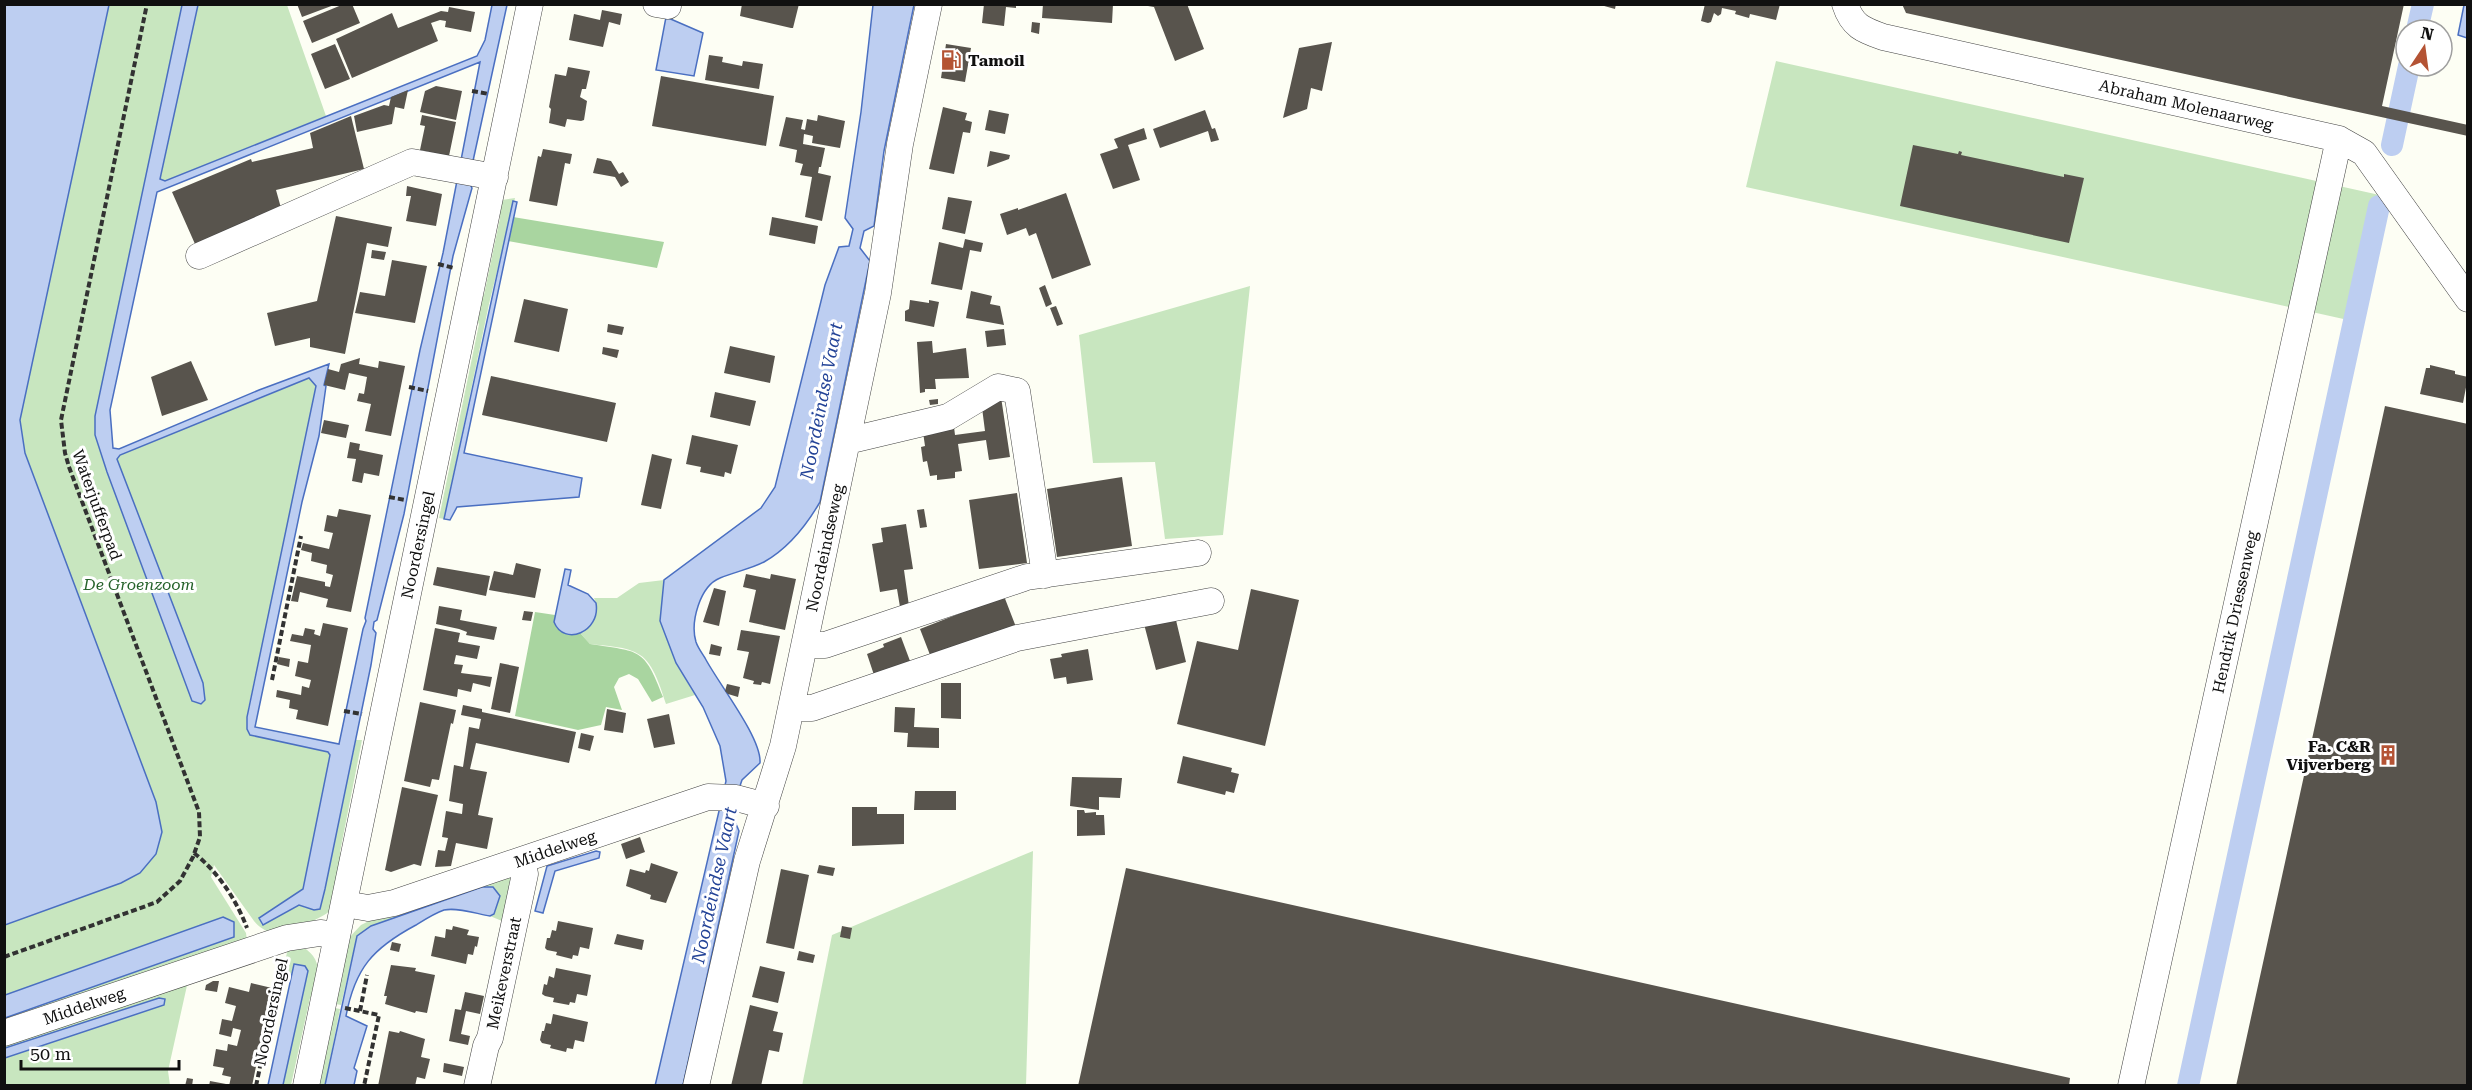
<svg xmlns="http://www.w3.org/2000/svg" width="2472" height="1090" viewBox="0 0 2472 1090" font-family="'Roboto Serif',serif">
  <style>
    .green { fill: #c8e6bf }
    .forest { fill: #a9d5a0 }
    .water { fill: #bdcef1; stroke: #4a6fc1; stroke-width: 1.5; fill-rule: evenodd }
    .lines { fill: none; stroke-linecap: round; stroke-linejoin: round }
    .canal { stroke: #bdcef1; stroke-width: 22 }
    .building { fill: #58544d }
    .minor-casing { stroke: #434343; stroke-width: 27 }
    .path { stroke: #323232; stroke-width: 4; stroke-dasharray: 6 3; stroke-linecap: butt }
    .minor { stroke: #fff; stroke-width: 26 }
    .labels { text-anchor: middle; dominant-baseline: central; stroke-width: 6; stroke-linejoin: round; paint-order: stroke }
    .poi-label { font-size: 16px; font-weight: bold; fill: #101010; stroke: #fff; text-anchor: start }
    .street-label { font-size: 16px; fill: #101010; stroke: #fff }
    .park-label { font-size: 16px; font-style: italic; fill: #25622a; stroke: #fff }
    .water-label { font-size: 18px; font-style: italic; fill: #234397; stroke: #fff }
  </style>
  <rect width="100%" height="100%" fill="#fdfef4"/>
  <path class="green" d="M5,5H187L101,407L108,453L254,401L309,378L322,376L248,709L247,729L328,752L330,755L303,889L259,918L262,925L299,905L306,908H320L356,740H362L340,852L345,858C342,870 339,898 333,908C325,918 285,934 273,933C265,931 259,927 254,921L214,865L211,877L246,933L247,942L192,963L168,1071L170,1085L5,1086Z
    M198,5H287L326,116L165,181L160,180Z
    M1776,61L2384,196L2357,322L1746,187Z
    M515,198L489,304L444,519L439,518L479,324L472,311L473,303L484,295L500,218L499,215L502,200Z
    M1250,286L1223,535L1165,539L1155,462L1093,463L1079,335Z
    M664,580L660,621L676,663L695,695L666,704C661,689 654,664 640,655C627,646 605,646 590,644L580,633L584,632L596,603L594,598H617L639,583Z
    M1033,851L1026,1085L802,1086L832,935Z
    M512,873L502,921L490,916L494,914L492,887H482L371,926L357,936L341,1005L331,1003L346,941L361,925L375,918Z
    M303,947C322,959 319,974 316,994L310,998L291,1085H283L308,971L294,964L291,976L282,975L288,948Z
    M330,1007L340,1009L325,1085L314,1086Z"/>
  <path class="forest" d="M513,217L664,242L657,268L508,241Z
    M535,612L555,615L557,628L565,633H580L590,644C640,652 644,647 663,697L652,702L638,679L629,674L619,678L614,687L622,710L606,707L601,725L578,730L515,716Z"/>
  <path class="water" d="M5,4L109,5L20,420L25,453L156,802L162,832L156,854L140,873L121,883L5,925Z
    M182,5H198L160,179L165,181L477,56L485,40L492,5H507L473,161L470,184L472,188L453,256L404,514L377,620L374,622L373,629L376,633L371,665L325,889L320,909L314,910L299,905L263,925L259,918L303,889L330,755L328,752L250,735L247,729V717L316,386L309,378L120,455L117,459L203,683L205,700L201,704L192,701L107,472L95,435V416ZM480,62L443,253L420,350L365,618L366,621L363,629L339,744L255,727L302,502L319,436L326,386L324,385L329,364L259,390L119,449L113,448L110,410L157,192Z
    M873,5H914L884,151L874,226L864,231L860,248L870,261L820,502C806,526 789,548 764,562C751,569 734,572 720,578C700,586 690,622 696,642C698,648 702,653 705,658C718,683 762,738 760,763L742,780L731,812L739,831L683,1085L655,1086L726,781L720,746L703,707L676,663L660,621L664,580L761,508L775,487L825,285L839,247L849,246L853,229L845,218L861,112Z
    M2464,5H2467V38L2458,35Z
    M666,17L703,33L694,76L656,70Z
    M513,201L517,202L464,453L582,478L579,497L457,507L450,520L444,519Z
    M565,569L571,570L568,585L588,594L596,603C601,632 564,647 554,622Z
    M596,851L600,852L599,858L555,871L543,913L535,911L547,866Z
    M482,887H493L500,896L494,914L490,916C477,914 458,907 444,910C435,913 424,920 416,925C373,948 355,968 346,1016L367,1026L354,1068L357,1071L354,1085H325L357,936L371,926Z
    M223,917L234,922V937L5,1018V995Z
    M294,964L305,966L308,971L283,1085H268Z
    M159,998L165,999L164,1005L5,1058V1048Z"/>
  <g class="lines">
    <path class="canal" d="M2417,30L2423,4
      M2392,145L2409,66
      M2188,1086L2379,206"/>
  </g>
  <path class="building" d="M297,4H334V5L302,17Z
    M344,4H352L360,23L312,43L303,21Z
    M742,4H799L793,28H791L740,16Z
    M984,4H1016V8L1006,7L1004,26L982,23Z
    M1043,4H1113L1112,23L1042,18Z
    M1136,4H1187L1204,49L1175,61L1154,7Z
    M1597,4H1616L1615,9Z
    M1705,4L1715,6L1780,4L1776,20L1750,14L1749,18L1735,14L1736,11L1722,8L1721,14L1718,16L1714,13L1711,22L1708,23L1701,21Z
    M1902,4H2404L2382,106L2468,125V136L1906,13Z
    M449,7L475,12L471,32L445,27L446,21L440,20L431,23L438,41L352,78L336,39L392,13L398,28L441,11L448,12Z
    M602,10L622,14L620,25L609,22L603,47L569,40L574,14L600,20Z
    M1032,22L1040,23L1039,34L1031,32Z
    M1332,42L1322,91L1311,88L1307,109L1283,118L1299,48Z
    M335,44L350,79L325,89L311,54Z
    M946,44L971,48L965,82L941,78Z
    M709,55L723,57L722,62L742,66L743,61L763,64L759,89L705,80Z
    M568,67L590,71L586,89H582L580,97L587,101L584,120L581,121L567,119L565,127L549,123L551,109L549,107L555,74L566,76Z
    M661,76L774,96L766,146L652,126Z
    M436,86L462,91L456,120L420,112L425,91Z
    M408,90L404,109L395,107L392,124L357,132L354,116L384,105L389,106L391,97Z
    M943,107L967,113L965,120L972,122L970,133L963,132L954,174L929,169Z
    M989,110L1009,114L1005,134L985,130Z
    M1205,110L1212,129L1215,128L1219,140L1211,142L1208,131L1160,148L1153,129Z
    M422,115L456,122L449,156L420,150L425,126L420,125Z
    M818,115L845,121L840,148L812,143L813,136L804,134L803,144L825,148L821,167H819L818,173L831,176L822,221L805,217L812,177L800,175L803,164L795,162L797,150L779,146L786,117L803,120L801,129L805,130L807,119L817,121Z
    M351,116L364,169L276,190L281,208L195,244L172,192L251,159L252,162L313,148L310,133Z
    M1144,128L1147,139L1128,145L1140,180L1113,189L1100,154L1118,148L1114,139Z
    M1913,145L1958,154L1959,151L1962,152L1961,155L2064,177V174L2084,178L2069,243L1900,206Z
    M543,149L572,154L570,164L565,163L557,206L529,201L538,156L541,157Z
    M990,151L1010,155L1009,159L987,167Z
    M597,158L611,161L619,174L623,172L629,182L621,187L615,177L593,173Z
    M407,186L442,194L436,226L406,221L411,196H406Z
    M1066,193L1091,265L1052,279L1036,233L1029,236L1026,228L1007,235L1000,214L1018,208V210Z
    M948,197L972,201L965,234L942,229Z
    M336,216L392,227L388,247L367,243L345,354L310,347V338L275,346L267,313L317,301Z
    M772,217L818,226L815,244L769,235Z
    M965,239L983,243L981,252L970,250L962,290L931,284L939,242L963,248Z
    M372,250L386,252L384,260L371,258Z
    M392,260L427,266L415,323L355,313L360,292L385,296Z
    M1045,285L1052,304L1046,307L1039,288Z
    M971,291L992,296L990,304L1000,306L1004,325L966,318Z
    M524,299L568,309L559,352L514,342Z
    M910,300L929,303V300L939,302L934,327L905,321V311L909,309Z
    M1056,306L1063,324L1057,326L1050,308Z
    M608,324L624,327L622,335L607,332Z
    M1004,329L1006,345L987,347L985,331Z
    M932,341L933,353L966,348L969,378L935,379L936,389H925V392L920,393L917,342Z
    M730,346L775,356L770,383L724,373Z
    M603,347L619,350L617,358L602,354Z
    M360,358L359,364L378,368L379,361L405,366L391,436L365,431L371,404L357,401L359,393L364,394L367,377L349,373L345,390L324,385L328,369L339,372L341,364Z
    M191,361L208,400L162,416L151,377Z
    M2430,365L2455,371V374L2468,377L2463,403L2420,394L2426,368H2430Z
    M491,376L616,403L607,442L482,415Z
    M715,392L756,401L750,426L710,417Z
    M1001,397L1010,457L989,460L986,440L958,444L962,471L955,472V478L937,480V475L930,476L927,461L923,462L921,447L925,446L923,432L954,427L955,435L985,431L981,400Z
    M938,399V404L930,405L929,400Z
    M2385,406L2468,424V1086H2236Z
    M324,420L349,425L346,438L321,433Z
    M692,435L738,445L731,474L725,472L724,477L700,472L701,467L686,464Z
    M350,442L360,444L359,450L383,455L379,476L364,473L362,483L352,481L356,459L347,458Z
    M652,454L672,459L661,509L641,505Z
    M1122,477L1132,546L1057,557L1047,489Z
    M1017,493L1027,563L979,569L969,500Z
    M339,509L371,515L351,612L326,607L328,599L300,592L298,602L291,601L297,576L325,582V586L330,587L333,575L326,573L327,565L311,561L312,553L301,550L303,543L329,549L333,533L324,531L327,515L337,517Z
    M924,509L927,527L920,528L917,510Z
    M906,524L913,569L904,570L909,606L900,607L897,589L880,592L872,544L883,542L881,528Z
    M516,563L541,569L535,598L489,590L494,571L513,575Z
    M437,567L490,576L486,596L433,585Z
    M746,574L770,579L771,574L796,579L785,630L749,622L756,590L743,587Z
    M714,588L726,591L719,626L703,622Z
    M1251,589L1299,600L1265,746L1177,724L1197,641L1238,650Z
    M1004,596L1016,627L932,660L920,629Z
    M439,606L462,610L460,620L497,627L494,640L466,635L467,632L459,629L436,624Z
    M524,611L533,612L531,621L522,620Z
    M1175,616L1186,662L1156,670L1144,624Z
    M323,623L348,628L328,726L296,719L298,710L289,708L290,700L276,697L277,690L301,695L302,686L309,688L311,680L295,676L298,661L308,663L311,645L290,641L292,634L303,636L305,628L315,630L314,634L320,636Z
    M435,628L460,633L458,642L480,646L477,659L456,655L454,664L463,665L461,673L492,677L490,687L473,683L471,692L458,689L457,697L423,690Z
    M741,630L780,636L770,684L762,682L761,685L753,684L754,681L743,678L749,652L737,650Z
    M901,637L910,661L874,675L867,654L884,647L883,644Z
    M711,644L722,647L720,656L709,654Z
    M1088,649L1093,680L1067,684L1066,677L1054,679L1050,659L1062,657L1061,654Z
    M279,657L290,659L289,667L277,664Z
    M500,663L519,667L510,713L491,709Z
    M941,683H961V719L941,718Z
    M727,684L740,687L738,697L728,694L725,691Z
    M420,702L456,710L453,724L451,723L439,780L432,779L430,787L404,781Z
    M463,705L482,709V712L576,732L569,763L476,743L470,769L487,772L478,815L493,818L487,849L456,843L451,866L435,867L438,850L445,851L448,838L442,837L446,811L462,814L463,804L449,801L454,765L463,767L469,727L479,729L481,719L461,715Z
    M895,707L915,708L914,727L939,728V748L907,747L908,733L894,732Z
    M607,709L626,713L623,733L604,730Z
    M669,714L675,744L654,748L647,719Z
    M581,733L594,736L590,751L578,748Z
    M1183,756L1232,768L1231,772L1239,774L1234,793L1226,791L1225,795L1177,783Z
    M1072,777L1122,778L1120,798L1099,797V810L1070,806Z
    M402,787L438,795L421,866L414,864L391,872L385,870Z
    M915,791H956V810H914Z
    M852,807H877V814H904V844L852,846Z
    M1077,810H1084L1085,813L1096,812V815H1104L1105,835L1077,836Z
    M640,837L645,852L626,859L621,844Z
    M651,863L678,872L666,903L650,899L651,895L626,886L630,869L645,873L646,870L649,871Z
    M819,865L835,868L833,876L817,873Z
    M1126,868L2070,1078L2069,1086H1078Z
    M781,869L809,875L794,949L766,943Z
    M558,921L593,928L589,949L580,947L578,956L573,955L572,959L556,955L557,952L547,950L545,948L547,938H550L552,930L556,931Z
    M453,926L469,930L467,935L479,937L477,947L475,946L473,955L468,954L466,964L431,956L435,936L445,938L446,929L452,930Z
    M842,926L852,928L850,939L840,937Z
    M617,934L644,940L642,950L614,944Z
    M392,942L401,944L399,952L390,950Z
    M799,951L815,955L813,963L797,960Z
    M391,965L416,968L415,971L435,975L427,1013L416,1011L415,1013L385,1004L387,996H384Z
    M760,966L785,972L778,1003L752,997Z
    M556,968L591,975L587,996L577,994L575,1003L570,1002L569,1005L553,1002L554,998L545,996L542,994L544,984L547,985L549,976L554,978Z
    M213,981H219L217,992L205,990L206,985Z
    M251,983L272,988L252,1086H229L231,1077L222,1075L224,1068L213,1066L216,1049L227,1051L228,1044L237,1046L241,1030L233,1028L231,1037L219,1034L222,1019L232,1021L236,1006L225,1003L229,987L249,992Z
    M465,992L484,996L480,1014L466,1011L461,1034L470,1036L468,1045L449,1041L455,1009L461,1010Z
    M750,1005L778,1012L773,1031L783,1033L779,1052L769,1050L761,1086H731Z
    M553,1014L588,1022L584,1042L575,1040L573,1049L567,1048L566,1052L550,1048L551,1045L542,1043L540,1040L542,1031H544L546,1023L551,1024Z
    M389,1031L399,1033L400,1031L425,1039L421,1057L430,1059L425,1079L417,1077L415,1086H378Z
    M444,1063L464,1067L462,1076L443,1072Z
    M187,1078L193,1079L192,1086H185Z
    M210,1081L226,1084V1086H209Z"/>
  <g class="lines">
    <g class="minor-casing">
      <path id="minor" d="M656,4L668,6V4
        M1845,4C1852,26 1863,30 1883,37L2339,139L2364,153L2468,299
        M199,256L412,162L495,177
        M847,441L948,417L998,387L1017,391L1045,575
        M805,645H825L1027,577L1198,553
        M791,708H812L1017,638L1211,601
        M345,904L368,908L394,903L708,797L736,798L766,806
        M4,1033L287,938L320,933L337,935
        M306,1086L530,4
        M477,1086L486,1046L490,1038L525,874L522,861
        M696,1086L747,861L783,746L878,293L900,144L929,4
        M2131,1086L2339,139"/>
    </g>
    <path class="path" d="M472,91L489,94
      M438,264L454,268
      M409,387L428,391
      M389,497L405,500
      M272,680L301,536
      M344,711L362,714
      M194,853C218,872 236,899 247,928
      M4,957L157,902L180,881L193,857L200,837L199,812L69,467L65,453L61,420L147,4
      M345,1008L379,1015L364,1086
      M360,1011L367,975
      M256,1086L282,963"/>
    <use href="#minor" class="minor"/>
  </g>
  <defs>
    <g id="fuel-bare" transform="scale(1.62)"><path d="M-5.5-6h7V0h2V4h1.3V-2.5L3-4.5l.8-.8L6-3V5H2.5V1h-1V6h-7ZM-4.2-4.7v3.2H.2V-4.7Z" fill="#b45334" stroke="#fff" stroke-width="2.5" paint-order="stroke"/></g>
    <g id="building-bare" transform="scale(1.62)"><path d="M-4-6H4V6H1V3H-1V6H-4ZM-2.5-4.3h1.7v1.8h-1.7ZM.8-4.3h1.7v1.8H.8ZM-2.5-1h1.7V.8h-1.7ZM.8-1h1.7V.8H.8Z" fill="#b45334" stroke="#fff" stroke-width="2.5" paint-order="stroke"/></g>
  </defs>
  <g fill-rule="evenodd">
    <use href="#fuel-bare" x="951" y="60"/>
    <use href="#building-bare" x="2388" y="755"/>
  </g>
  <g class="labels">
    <g class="poi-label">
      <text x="968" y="60">Tamoil</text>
      <text x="2371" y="746" text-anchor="end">Fa. C&amp;R<tspan x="2371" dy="18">Vijverberg</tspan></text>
    </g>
    <g class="street-label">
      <text transform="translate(2186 105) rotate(13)">Abraham Molenaarweg</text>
      <text transform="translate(97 505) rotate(70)">Waterjufferpad</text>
      <text transform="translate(418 545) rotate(-78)">Noordersingel</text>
      <text transform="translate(825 548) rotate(-78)">Noordeindseweg</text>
      <text transform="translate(2235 612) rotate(-78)">Hendrik Driessenweg</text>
      <text transform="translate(555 849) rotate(-19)">Middelweg</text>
      <text transform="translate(504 973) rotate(-78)">Meikeverstraat</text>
      <text transform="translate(84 1006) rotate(-19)">Middelweg</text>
      <text transform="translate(271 1012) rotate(-78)">Noordersingel</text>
    </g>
    <g class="park-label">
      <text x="139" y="584">De Groenzoom</text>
    </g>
    <g class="water-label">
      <text transform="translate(821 401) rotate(-79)">Noordeindse Vaart</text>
      <text transform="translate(714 885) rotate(-78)">Noordeindse Vaart</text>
    </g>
  </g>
  <rect width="2472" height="1090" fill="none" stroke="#101010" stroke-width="12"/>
  <g transform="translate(2424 48) rotate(13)"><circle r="28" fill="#ffffff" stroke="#9f9f9f" stroke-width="1.5"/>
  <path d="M0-4.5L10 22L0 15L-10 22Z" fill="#b45334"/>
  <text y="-9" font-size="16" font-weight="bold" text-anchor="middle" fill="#101010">N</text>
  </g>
  <path d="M21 1060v9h158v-9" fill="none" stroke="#101010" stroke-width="3"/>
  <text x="30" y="1060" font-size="18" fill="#101010" stroke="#ffffff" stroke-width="4.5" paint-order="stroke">50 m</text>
</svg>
